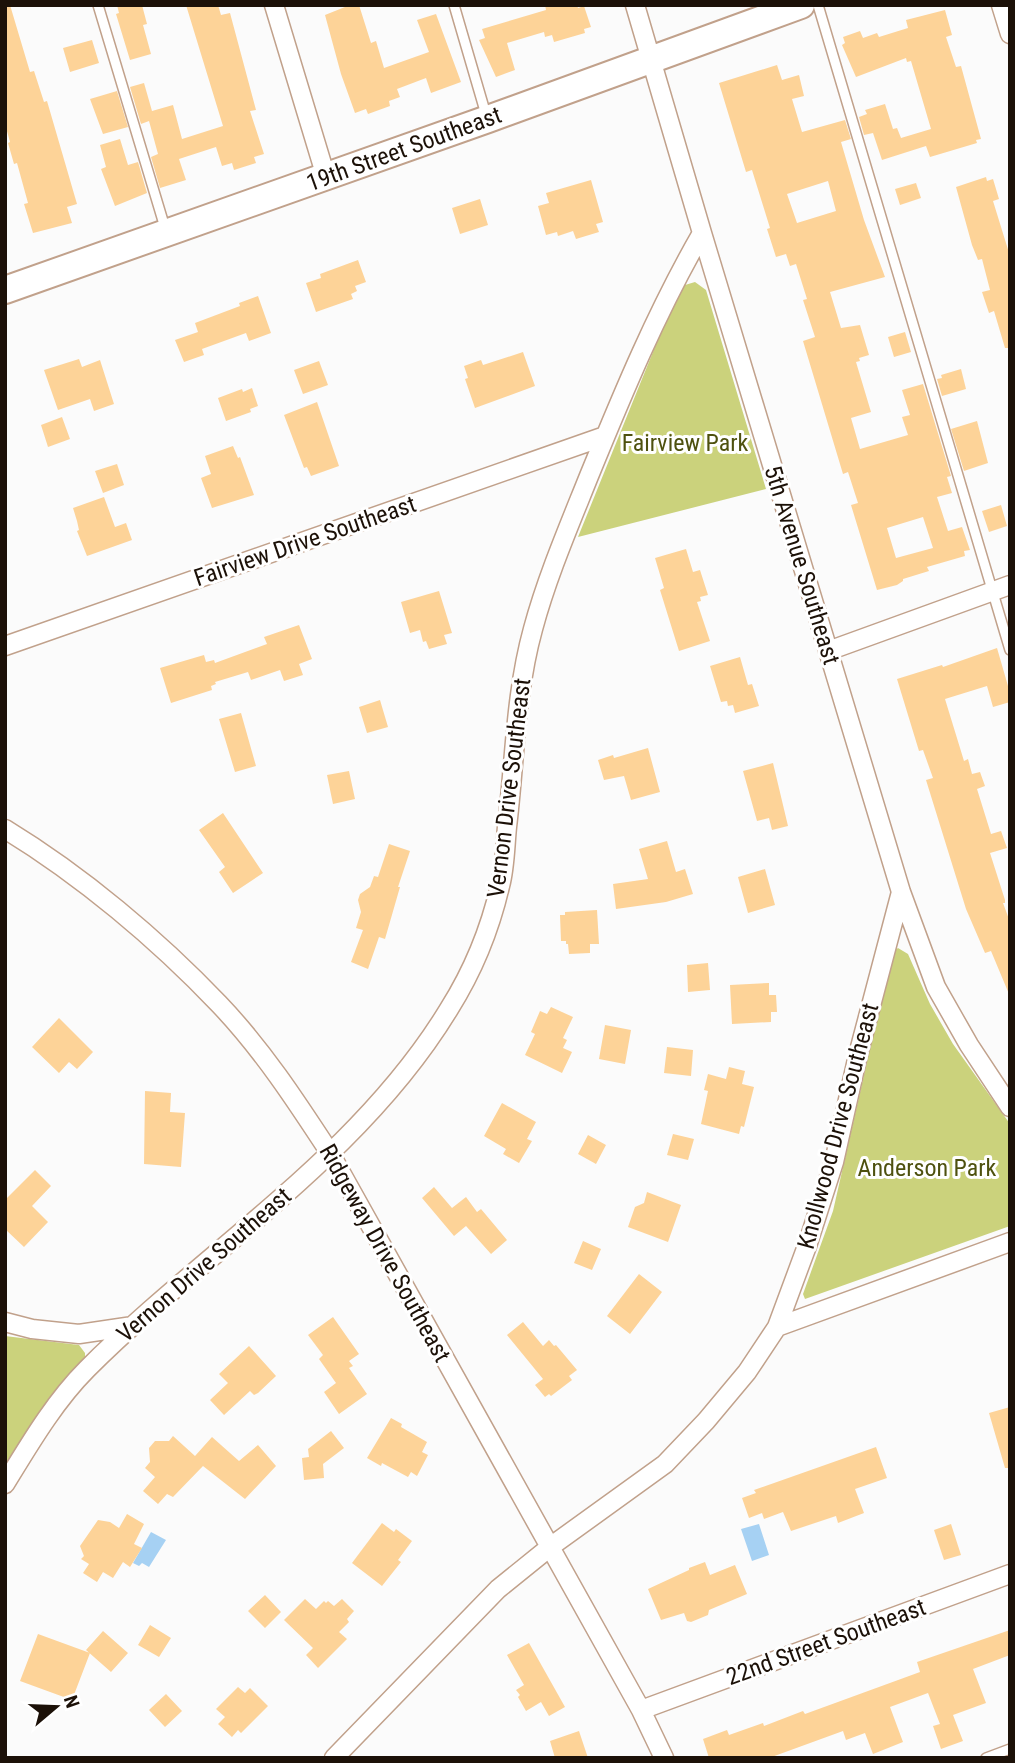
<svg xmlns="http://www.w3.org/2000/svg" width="1015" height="1763" viewBox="0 0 1015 1763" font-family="'Roboto Condensed',sans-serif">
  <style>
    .green { fill: #cbd27c }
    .water { fill: #a6d1f3 }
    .building { fill: #fdd398; fill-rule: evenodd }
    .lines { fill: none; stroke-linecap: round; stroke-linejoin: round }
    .service-casing { stroke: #c1a18b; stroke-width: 12 }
    .minor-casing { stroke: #c1a18b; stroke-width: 21 }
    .secondary-casing { stroke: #c1a18b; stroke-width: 30 }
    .service { stroke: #fff; stroke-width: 9 }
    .minor { stroke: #fff; stroke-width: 18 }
    .secondary { stroke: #fff; stroke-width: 26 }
    .labels { text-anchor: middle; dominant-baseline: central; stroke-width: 6; stroke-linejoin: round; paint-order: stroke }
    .street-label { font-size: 24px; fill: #1c1108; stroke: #fff }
    .park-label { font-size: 24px; fill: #4e510f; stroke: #fff }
  </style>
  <rect width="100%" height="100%" fill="#fbfbfb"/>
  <path class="green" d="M695,282L706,290L766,489L578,537L674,300L685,285Z
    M898,948L908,954L930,1004L953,1044L1010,1124V1226L805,1299L803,1294L833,1211L892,952Z
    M5,1336L79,1345L85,1353V1357L44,1406L5,1465Z"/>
  <path class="water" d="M759,1524L769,1555L752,1561L741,1529Z
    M151,1532L166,1540L149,1567L142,1563L139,1566L133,1563Z"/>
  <path class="building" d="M5,5H10L30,72L34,71L44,102L47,101L77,204L67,207L72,223L33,233L24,204L28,203L17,163L14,164L8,143L10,142L5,124Z
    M117,5H142L147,24L143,25L151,54L130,60L116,14L119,13Z
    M186,5H218L221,15L230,13L256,110L250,111L264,154L254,157L256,163L234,170L232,163L222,166L216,147L179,159L186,180L160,188L151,157L158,154L149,121L141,124L130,87L144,83L152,111L173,105L182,139L223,126Z
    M350,5H359L371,43L376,41L384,68L429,52L417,20L436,14L461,82L431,93L426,78L397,89L400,97L389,101L390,106L368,114L366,109L355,113L341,74L325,15Z
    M545,5H577L578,8L584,6L591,27L584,29L585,33L554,42L552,35L545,37L544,32L507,43L515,70L496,77L479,40L485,38L482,29L546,10Z
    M945,10L952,35L946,37L956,67L961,66L981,139L976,140L977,143L930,157L926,146L882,160L873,133L864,135L859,117L867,114L865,110L885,104L893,129L897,128L901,138L931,129L911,61L907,62L906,58L856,77L842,45L845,43L843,37L860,31L863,38L877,33L879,37L908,28L906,20Z
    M92,40L99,63L70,72L63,48Z
    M777,65L782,80L799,75L804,96L792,99L802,132L845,120L851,139L841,142L864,220L885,277L830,292L841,328L860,325L869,355L859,358L860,361L856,362L871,412L851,418L860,449L908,435L902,417L910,415L902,390L923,384L951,476L947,477L952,493L937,497L948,531L962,527L970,550L964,551L965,556L927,567L929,571L903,579V581L897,585L877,590L851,505L858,503L848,472L843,474L803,341L815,337L803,300L807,299L796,264L790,266L786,254L776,257L767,229L770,228L752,170L746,172L719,83ZM828,181L836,211L797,223L787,194ZM923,517L933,548L896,558L887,528Z
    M117,91L128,127L103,134L90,99Z
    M120,139L128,165L138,162L147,193L115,206L101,169L106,167L100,145Z
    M986,177L987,181L993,179L999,199L993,201L1010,256V348H1005L994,311L989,313L982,292L990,290L982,259L978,260L972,245L956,187Z
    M591,180L603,222L596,224L599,232L576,239L573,231L558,236L557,232L546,235L538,206L549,203L546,193Z
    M916,183L921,198L900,205L895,189Z
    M480,199L488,225L460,234L452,208Z
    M358,260L366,282L355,286L357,291L351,294L353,299L316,312L306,283L321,278L320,274Z
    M258,296L271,333L249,341L246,333L202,349L204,355L184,362L175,340L198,332L195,323L240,306L239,303Z
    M905,332L911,352L894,357L888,337Z
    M523,352L535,386L475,408L465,379L468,378L464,366L481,360L483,365Z
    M79,359L82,367L100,360L114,404L94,411L90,399L58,410L44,370Z
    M319,361L328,385L303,394L294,370Z
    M961,369L966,389L942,396L937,379L942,378L941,375Z
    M252,388L258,406L250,409L251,412L226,421L218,398L242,389L243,392Z
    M317,402L339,466L311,476L307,467L304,468L284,415Z
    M62,417L70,439L48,447L41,425Z
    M977,421L988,463L964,471L951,429Z
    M233,446L238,458L240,457L254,495L212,508L201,478L211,474L205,456Z
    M117,464L124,485L103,493L95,471Z
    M104,497L115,527L126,523L132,540L87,556L77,531L79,530L77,521L73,508Z
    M1001,505L1007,526L989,532L982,511Z
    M686,549L693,572L700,570L708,595L700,597L701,601L697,602L710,641L679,651L660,590L664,588L655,558Z
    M439,591L452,633L444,635L447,644L429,649L426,641L423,642L420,630L410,633L401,602Z
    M299,625L312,659L299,664L303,675L284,681L280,670L251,680L248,672L215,682L216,684L211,686L212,690L171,703L160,668L204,655L206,662L214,660L215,663L267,644L264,637Z
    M997,648L1010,693V702L993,707L987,686L945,699L964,761L968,759L972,774L980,772L985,786L977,789L991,834L1001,831L1007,848L990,853L1005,900V903H1003L1010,922L1009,994L991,951L985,953L966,909L926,780L933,778L923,750L919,751L897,679L942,665L943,667Z
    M740,657L748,685L752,684L759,706L735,713L733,705L728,706L727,701L721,702L710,666Z
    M380,700L388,727L367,733L359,707Z
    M241,713L256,766L235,772L219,719Z
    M648,748L660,792L631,800L624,776L604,780L598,760L613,755L614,758Z
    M773,763L788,826L772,830L769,818L757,821L743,771Z
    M349,771L355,799L333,804L327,775Z
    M223,813L263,873L233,893L219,872L225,867L199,830Z
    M667,841L676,872L685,869L693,894L666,902L616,909L613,884L648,879L639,849Z
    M389,844L410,851L398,887H400L385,939L379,937L368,969L351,962L363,930L356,928L361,912L358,900L360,894L370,887L374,876L378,877Z
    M765,869L775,905L748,913L738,877Z
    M597,910L599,944H590V953L569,954L568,944H566V941H561L560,915H565V912Z
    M708,963L710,990L688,992L687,965Z
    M769,983V995H776L777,1012H771V1022L732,1024L730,985Z
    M551,1007L573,1017L563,1038L567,1040L563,1048L572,1052L562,1073L525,1055L535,1034L531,1032L540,1011L547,1014Z
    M59,1018L93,1052L77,1069L69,1062L59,1073L32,1047Z
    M605,1025L631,1030L625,1064L599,1059Z
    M667,1047L693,1050L691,1076L664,1073Z
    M729,1067L745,1071L742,1084L754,1087L744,1127L741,1126L739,1134L701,1124L708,1091L704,1090L708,1074L726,1079Z
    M145,1091L171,1093L170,1112L185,1113L181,1167L144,1164Z
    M502,1103L536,1122L527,1139L532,1141L519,1163L503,1154L506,1149L484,1136Z
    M673,1134L694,1139L688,1160L667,1155Z
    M588,1135L606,1145L596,1164L578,1154Z
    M35,1170L51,1186L32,1206L48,1222L24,1247L5,1229V1200Z
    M434,1187L452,1208L466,1197L477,1212L481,1209L507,1240L491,1254L466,1226L454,1236L422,1198Z
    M647,1192L681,1205L668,1242L628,1227L635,1207L644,1203Z
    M583,1241L601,1249L592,1270L574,1263Z
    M639,1274L662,1292L630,1334L607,1316Z
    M333,1317L359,1354L349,1361L353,1366L349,1368L367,1394L339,1414L324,1392L336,1383L319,1359L323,1355L308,1335Z
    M523,1322L543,1346L549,1340L554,1346L556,1345L577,1370L569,1376L572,1380L551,1396L549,1394L545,1397L535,1385L543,1379L507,1335Z
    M249,1346L276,1376L258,1393L254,1395L250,1391L224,1415L210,1400L228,1383L219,1374Z
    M1010,1407V1468H1005L989,1413Z
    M391,1418L402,1424L401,1427L427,1442L422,1452L428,1455L417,1476L411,1472L408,1477L382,1463L381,1466L367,1458Z
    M331,1431L344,1448L323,1464L324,1478L304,1480L302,1458L309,1457L308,1449Z
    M173,1436L195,1456L212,1437L239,1461L258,1445L276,1466L245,1499L203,1466L173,1497L167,1494L158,1504L143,1491L155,1477L145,1468L150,1462L149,1448L155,1441H169Z
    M876,1447L887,1478L855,1489L864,1513L838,1523L836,1516L791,1531L783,1512L764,1519L762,1513L749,1518L742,1498L756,1493L754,1490Z
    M127,1514L144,1524L134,1544L142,1548L130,1567L123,1562L113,1578L103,1572L97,1582L83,1573L89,1564L81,1559L84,1556L80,1546L98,1520L110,1522L119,1528Z
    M382,1523L394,1532L396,1529L412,1541L398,1560L401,1562L382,1586L352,1563Z
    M951,1524L961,1555L944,1560L934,1530Z
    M705,1562L710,1575L735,1565L747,1594L709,1610L708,1615L691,1622L687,1621L684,1613L661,1620L648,1589L689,1570V1568Z
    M265,1595L281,1612L265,1628L248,1611Z
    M305,1599L316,1609L324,1601L326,1603L328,1601L334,1606L342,1599L354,1611L347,1619L349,1622L339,1632L347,1639L318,1668L306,1655L313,1648L284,1620Z
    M150,1625L171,1638L159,1657L138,1645Z
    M1010,1630V1655L973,1669L986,1703L953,1715L963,1741L941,1749L933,1726L940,1724L928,1693L890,1707L903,1742L873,1754L865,1733L846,1740L843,1731L769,1758H709L703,1739L727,1730L729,1735L763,1723L764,1726L803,1711L805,1714L920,1672L917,1662Z
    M103,1631L128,1653L111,1672L86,1650Z
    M38,1634L90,1653L72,1700L20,1681Z
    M529,1643L565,1707L549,1716L541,1702L526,1711L518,1697L520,1695L516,1690L524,1685L507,1655Z
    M238,1687L245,1693L250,1688L268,1706L241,1733L238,1730L232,1737L218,1724L225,1717L216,1709Z
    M166,1694L182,1711L165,1727L149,1710Z
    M579,1731L588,1758H555L550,1741Z"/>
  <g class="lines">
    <g class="service-casing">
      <path id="service" d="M98,5L166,231
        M454,5L487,118
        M818,5L1010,650
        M986,1758L1010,1749"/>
    </g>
    <g class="minor-casing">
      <path id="minor" d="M274,5L326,177
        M635,5L702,233L901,892L936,987L969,1045L1010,1107
        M1001,5L1010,34
        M5,646L605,436
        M828,651L1010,585
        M5,829C82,876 157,939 219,1004C262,1049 296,1101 330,1153L641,1710L664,1758
        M5,1322L32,1329L79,1334L133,1326
        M777,1327L1010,1242
        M5,1484C29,1445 54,1402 87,1369C207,1249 359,1157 449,1009C473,971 490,929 500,886C505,868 505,847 507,827C515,761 515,694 533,629C547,577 569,526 589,476C623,393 657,311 702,233
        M641,1710L1010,1574
        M334,1758L498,1589L550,1547L665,1464L706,1421L747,1372L777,1327L807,1246L834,1162L858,1055L901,892"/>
    </g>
    <g class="secondary-casing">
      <path id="secondary" d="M5,290L488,119L801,5"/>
    </g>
    <use href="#service" class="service"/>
    <use href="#minor" class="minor"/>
    <use href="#secondary" class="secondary"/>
  </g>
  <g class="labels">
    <g class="street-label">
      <text transform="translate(404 149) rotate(-20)">19th Street Southeast</text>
      <text transform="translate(305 541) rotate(-19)">Fairview Drive Southeast</text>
      <text transform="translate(802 565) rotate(73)">5th Avenue Southeast</text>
      <text transform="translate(509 788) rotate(-83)">Vernon Drive Southeast</text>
      <text transform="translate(838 1126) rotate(-75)">Knollwood Drive Southeast</text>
      <text transform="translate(385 1253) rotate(61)">Ridgeway Drive Southeast</text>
      <text transform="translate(204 1265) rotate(-41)">Vernon Drive Southeast</text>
      <text transform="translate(826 1642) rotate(-20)">22nd Street Southeast</text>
    </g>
    <g class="park-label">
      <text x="685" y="443">Fairview Park</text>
      <text x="927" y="1168">Anderson Park</text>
    </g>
  </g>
  <rect width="1015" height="1763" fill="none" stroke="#1c1108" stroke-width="14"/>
  <g transform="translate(56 1707) rotate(71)" stroke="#ffffff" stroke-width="5" paint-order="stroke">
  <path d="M0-5L12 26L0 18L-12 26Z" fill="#1c1108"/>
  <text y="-10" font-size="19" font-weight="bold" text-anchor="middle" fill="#1c1108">N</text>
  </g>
</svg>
